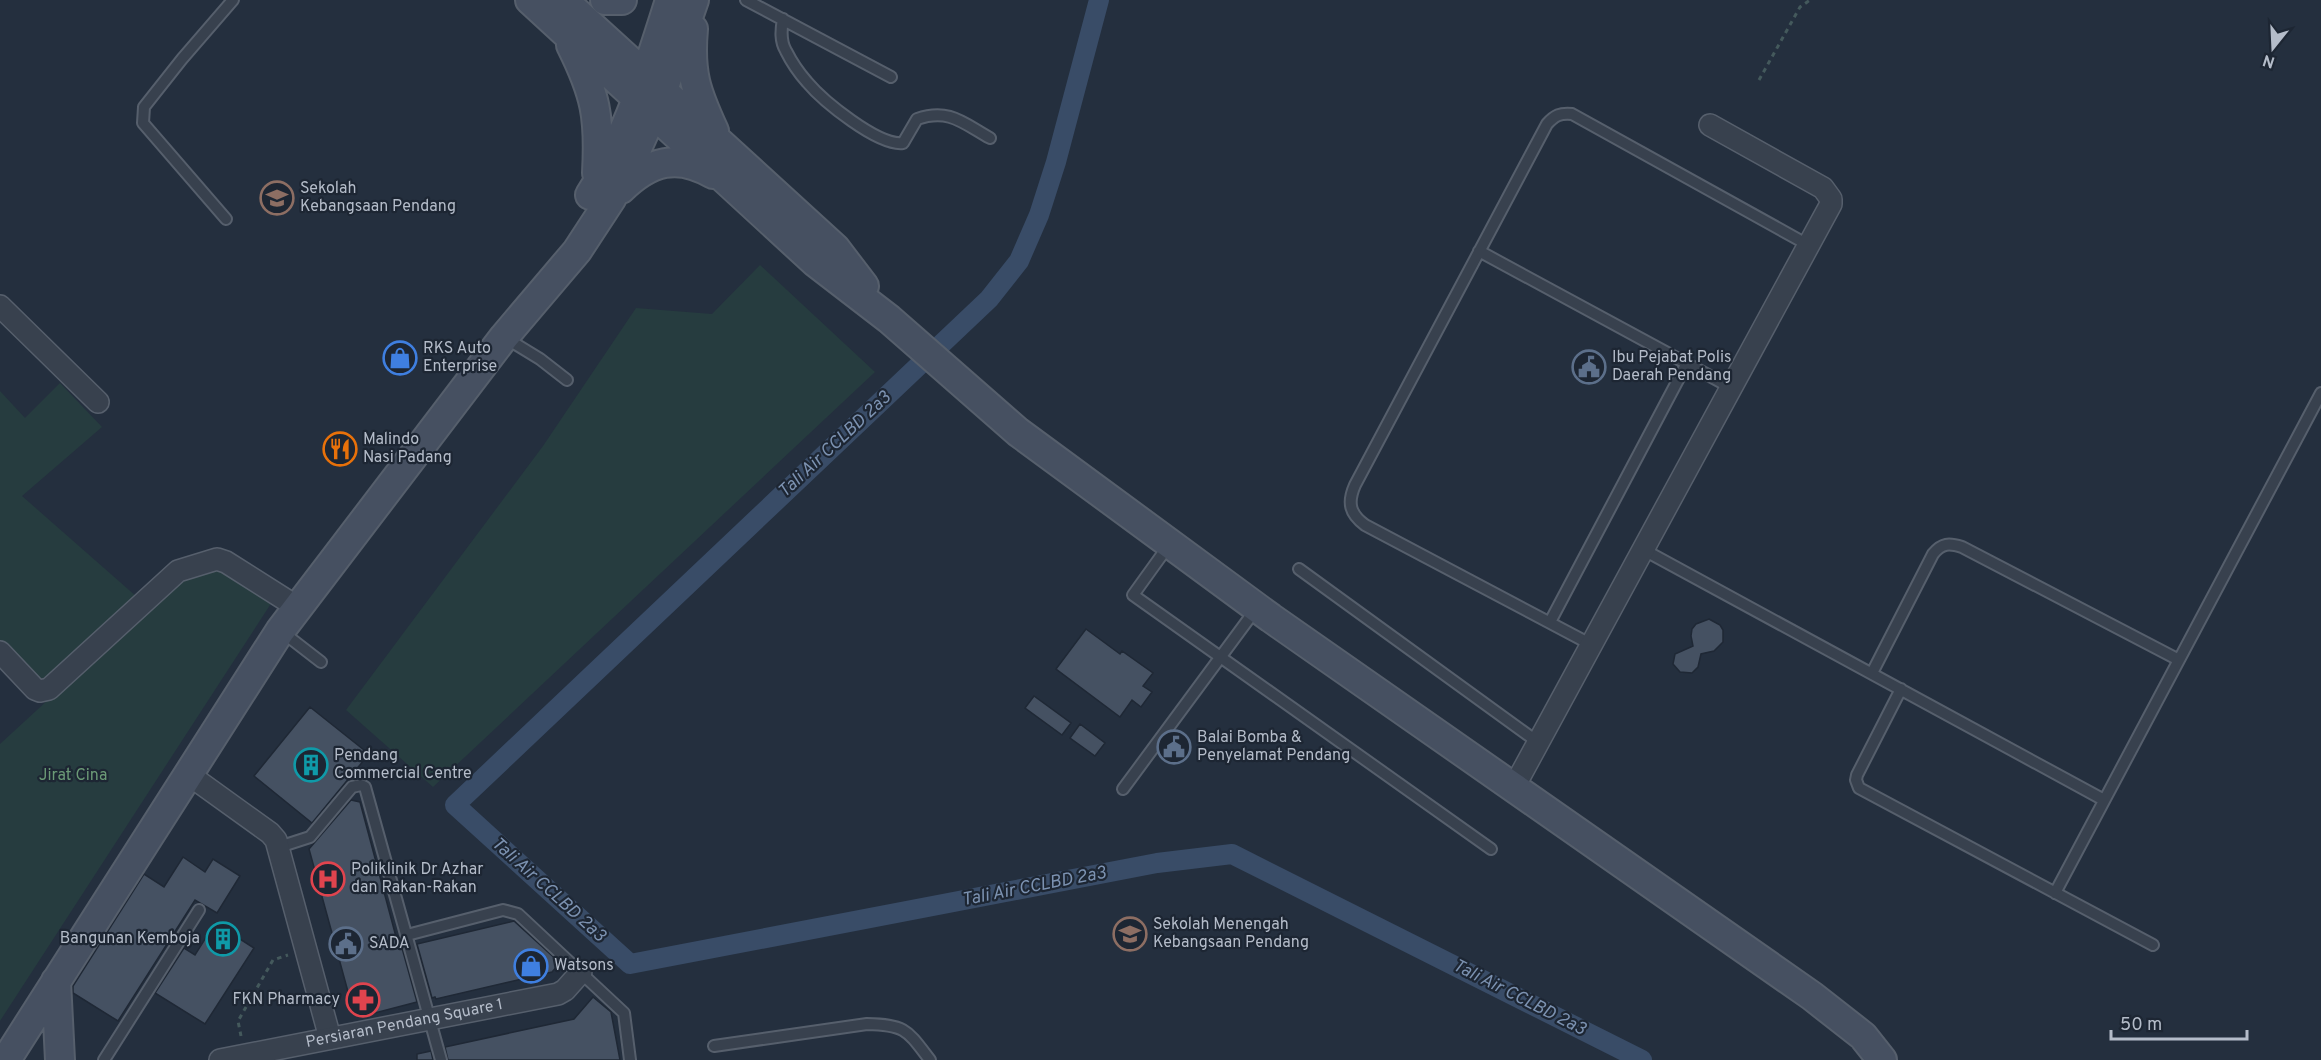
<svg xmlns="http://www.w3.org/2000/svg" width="2321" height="1060" viewBox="0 0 2321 1060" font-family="Overpass,sans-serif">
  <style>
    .green { fill: #263c3f }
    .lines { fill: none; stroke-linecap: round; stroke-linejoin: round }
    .canal { stroke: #394c67; stroke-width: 20 }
    .building { fill: #455162; stroke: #1f2835; stroke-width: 1.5 }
    .lane-casing { stroke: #565f6c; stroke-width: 14 }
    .street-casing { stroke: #565f6c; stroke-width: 24 }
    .secondary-casing { stroke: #565f6c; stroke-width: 32 }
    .path { stroke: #44595c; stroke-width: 3; stroke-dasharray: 4.5 4.5; stroke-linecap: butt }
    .lane { stroke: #38414e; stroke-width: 10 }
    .street { stroke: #38414e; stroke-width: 21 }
    .secondary { stroke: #465061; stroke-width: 28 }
    .labels { text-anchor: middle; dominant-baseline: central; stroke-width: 4.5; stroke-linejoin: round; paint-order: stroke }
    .poi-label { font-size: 16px; fill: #b4bcc9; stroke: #1d2633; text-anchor: start }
    .park-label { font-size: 16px; fill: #6b9a76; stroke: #1d2633 }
    .street-label { font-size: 16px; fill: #b4bcc9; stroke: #1d2633 }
    .water-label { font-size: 18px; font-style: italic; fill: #7c92b1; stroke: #1d2633 }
  </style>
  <rect width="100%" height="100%" fill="#242f3e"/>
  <path class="green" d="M760,265L875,372L433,787L346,710L543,446L636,308L712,314Z
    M60,383L102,427L22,496L137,597L40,683L0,640V391L25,418Z
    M216,565L272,602L0,1021V744L185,574Z"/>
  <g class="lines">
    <path class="canal" d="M1099,0L1056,162L1039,215L1019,261L989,299L455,805L630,964L1157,863L1232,854L1642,1060"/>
  </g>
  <path class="building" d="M1709,619L1720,625L1723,630V642L1714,651L1701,654L1698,667L1692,673L1680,672L1673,664L1675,654L1693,646L1691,636L1692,629L1696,624Z
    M1086,629L1120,654L1122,651L1153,673L1143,686L1152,692L1141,707L1132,700L1120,717L1056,669Z
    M1034,696L1071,723L1062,735L1025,708Z
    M310,707L369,754L312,823L254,776Z
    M1080,724L1105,743L1095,756L1070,738Z
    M351,800L360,802L399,948H402L417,1002L371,1014L350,999L309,849Z
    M183,857L205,872L213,859L240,876L217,913L195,900L118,1021L73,993V986L144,874L164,887Z
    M514,921L560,963L552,972L436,999L435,997L432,998L417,944Z
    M215,923L254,948L205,1024L155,993L184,948L195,955Z
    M593,997L611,1012L620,1060H448L445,1047L574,1019Z
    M431,1051L433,1060H417V1054Z"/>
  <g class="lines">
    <g class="lane-casing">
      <path id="lane" d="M746,0L891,77
        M783,19C781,30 780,41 786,51C791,61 799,73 807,82C823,101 878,146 903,143L917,119C949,108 963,123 990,138
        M226,219L143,123L144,107L182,59L233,0
        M1479,251L1732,388
        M504,337L540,359L567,380
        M1169,545L1133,595L1491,849
        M1644,550L2104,800
        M1299,569L1539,743
        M1550,622L1687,363
        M281,631L321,662
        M1592,645L1365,525C1350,514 1347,503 1355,485L1547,124C1555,115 1560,113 1572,114L1810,246
        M1872,673L1933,554C1942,543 1949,543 1962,547L2179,660
        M1901,689L1857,775L1856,780L1859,788L2153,945
        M1123,789L1256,609
        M279,847L310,837L352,787L361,785L365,787L441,1060
        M2055,893L2321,393
        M407,935L503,910L518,914L624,1013L630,1060
        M714,1046L867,1024C906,1025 907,1030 930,1060
        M104,1060L199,910"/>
    </g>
    <g class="street-casing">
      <g id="street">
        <path d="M0,306L98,402"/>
        <path d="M0,652L35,689L40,691L49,689L178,571L217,559L226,562L297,607"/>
        <path d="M188,774L270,833L276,840L330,1038"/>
        <path d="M1514,787L1831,204V199L1823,188L1710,125"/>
        <path id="s1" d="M220,1060L558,994L565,990L581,972"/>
      </g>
    </g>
    <g class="secondary-casing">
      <path id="secondary" d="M530,0L815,262L889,319L1018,432L1271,618L1812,996L1863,1036L1882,1060
        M563,0L835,248L864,286
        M605,0H622
        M693,29C689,73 696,92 714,131
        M571,45C596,95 600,117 597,173
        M621,189C650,161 677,153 713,174
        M590,195C628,135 649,67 670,0
        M56,981L60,1060
        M6,1060L280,631L504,337L577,251L611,199L634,155L663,90L694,0"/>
    </g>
    <path class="path" d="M1759,80L1800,7L1810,0
      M241,1036L238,1021L273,960L288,955"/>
    <use href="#lane" class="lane"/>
    <use href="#street" class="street"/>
    <use href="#secondary" class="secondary"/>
  </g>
  <defs>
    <g id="school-ring" transform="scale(1.725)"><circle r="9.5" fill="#1d2633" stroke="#8d6e63" stroke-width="1.5"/><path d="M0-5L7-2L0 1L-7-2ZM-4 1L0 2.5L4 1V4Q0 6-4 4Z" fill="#8d6e63"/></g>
    <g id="shop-ring" transform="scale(1.725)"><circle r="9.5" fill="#1d2633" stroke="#3f7fe0" stroke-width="1.5"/><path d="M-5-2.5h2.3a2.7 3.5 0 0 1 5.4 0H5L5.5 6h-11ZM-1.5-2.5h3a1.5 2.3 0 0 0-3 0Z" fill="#3f7fe0"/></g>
    <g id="civic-ring" transform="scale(1.725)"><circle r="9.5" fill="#1d2633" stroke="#5c6f8a" stroke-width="1.5"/><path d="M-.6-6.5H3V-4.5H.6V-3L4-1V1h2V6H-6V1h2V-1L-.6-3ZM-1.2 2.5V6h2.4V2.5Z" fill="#5c6f8a"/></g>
    <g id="restaurant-ring" transform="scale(1.725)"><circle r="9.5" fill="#1d2633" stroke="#e8710a" stroke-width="1.5"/><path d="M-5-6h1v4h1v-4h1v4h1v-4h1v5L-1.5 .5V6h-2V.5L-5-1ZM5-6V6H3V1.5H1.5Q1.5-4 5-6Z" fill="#e8710a"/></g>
    <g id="building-ring" transform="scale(1.725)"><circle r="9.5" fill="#1d2633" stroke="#0f9aa8" stroke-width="1.5"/><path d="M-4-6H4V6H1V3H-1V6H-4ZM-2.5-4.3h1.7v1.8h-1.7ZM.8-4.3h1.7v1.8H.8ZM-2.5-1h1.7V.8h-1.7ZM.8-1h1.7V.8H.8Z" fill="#0f9aa8"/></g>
    <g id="hospital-ring" transform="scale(1.725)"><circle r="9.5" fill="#1d2633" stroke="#e0444e" stroke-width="1.5"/><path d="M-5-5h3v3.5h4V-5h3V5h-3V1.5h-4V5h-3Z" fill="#e0444e"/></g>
    <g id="pharmacy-ring" transform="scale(1.725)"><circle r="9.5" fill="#1d2633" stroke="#e0444e" stroke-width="1.5"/><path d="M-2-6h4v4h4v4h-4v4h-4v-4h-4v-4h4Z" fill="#e0444e"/></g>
  </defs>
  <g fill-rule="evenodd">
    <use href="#school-ring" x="277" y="198"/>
    <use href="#shop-ring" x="400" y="358"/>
    <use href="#civic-ring" x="1589" y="367"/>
    <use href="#restaurant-ring" x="340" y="449"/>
    <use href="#civic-ring" x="1174" y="747"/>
    <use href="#building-ring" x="311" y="765"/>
    <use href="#hospital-ring" x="328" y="879"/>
    <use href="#school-ring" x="1130" y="934"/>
    <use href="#building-ring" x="223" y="939"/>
    <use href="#civic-ring" x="346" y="944"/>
    <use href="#shop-ring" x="531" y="966"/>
    <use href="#pharmacy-ring" x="363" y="1000"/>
  </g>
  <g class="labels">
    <g class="poi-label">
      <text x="300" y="189">Sekolah<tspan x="300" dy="18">Kebangsaan Pendang</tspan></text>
      <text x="423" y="349">RKS Auto<tspan x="423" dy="18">Enterprise</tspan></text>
      <text x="1612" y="358">Ibu Pejabat Polis<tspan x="1612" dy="18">Daerah Pendang</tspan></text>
      <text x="363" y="440">Malindo<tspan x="363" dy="18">Nasi Padang</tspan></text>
      <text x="1197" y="738">Balai Bomba &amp;<tspan x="1197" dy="18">Penyelamat Pendang</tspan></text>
      <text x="334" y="756">Pendang<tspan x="334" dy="18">Commercial Centre</tspan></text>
      <text x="351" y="870">Poliklinik Dr Azhar<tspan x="351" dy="18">dan Rakan-Rakan</tspan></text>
      <text x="1153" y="925">Sekolah Menengah<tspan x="1153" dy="18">Kebangsaan Pendang</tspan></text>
      <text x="200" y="939" text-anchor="end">Bangunan Kemboja</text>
      <text x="369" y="944">SADA</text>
      <text x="554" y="966">Watsons</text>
      <text x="340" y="1000" text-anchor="end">FKN Pharmacy</text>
    </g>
    <g class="park-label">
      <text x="73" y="776">Jirat Cina</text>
    </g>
    <g class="street-label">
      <text stroke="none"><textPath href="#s1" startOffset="188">Persiaran Pendang Square 1</textPath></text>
    </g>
    <g class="water-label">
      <text transform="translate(835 445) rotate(-43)">Tali Air CCLBD 2a3</text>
      <text transform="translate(1034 887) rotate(-11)">Tali Air CCLBD 2a3</text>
      <text transform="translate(548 890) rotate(42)">Tali Air CCLBD 2a3</text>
      <text transform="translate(1519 998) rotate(27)">Tali Air CCLBD 2a3</text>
    </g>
  </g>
  <g transform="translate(2273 48) rotate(198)" stroke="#1d2633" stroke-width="4.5" paint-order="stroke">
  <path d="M0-4.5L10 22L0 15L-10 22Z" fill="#b4bcc9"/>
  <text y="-9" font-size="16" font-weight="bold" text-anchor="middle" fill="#b4bcc9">N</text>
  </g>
  <path d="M2111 1030v9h136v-9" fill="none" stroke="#b4bcc9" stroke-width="3"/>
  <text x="2120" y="1030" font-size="18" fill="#b4bcc9" stroke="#1d2633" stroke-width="4.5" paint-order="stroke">50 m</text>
</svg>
